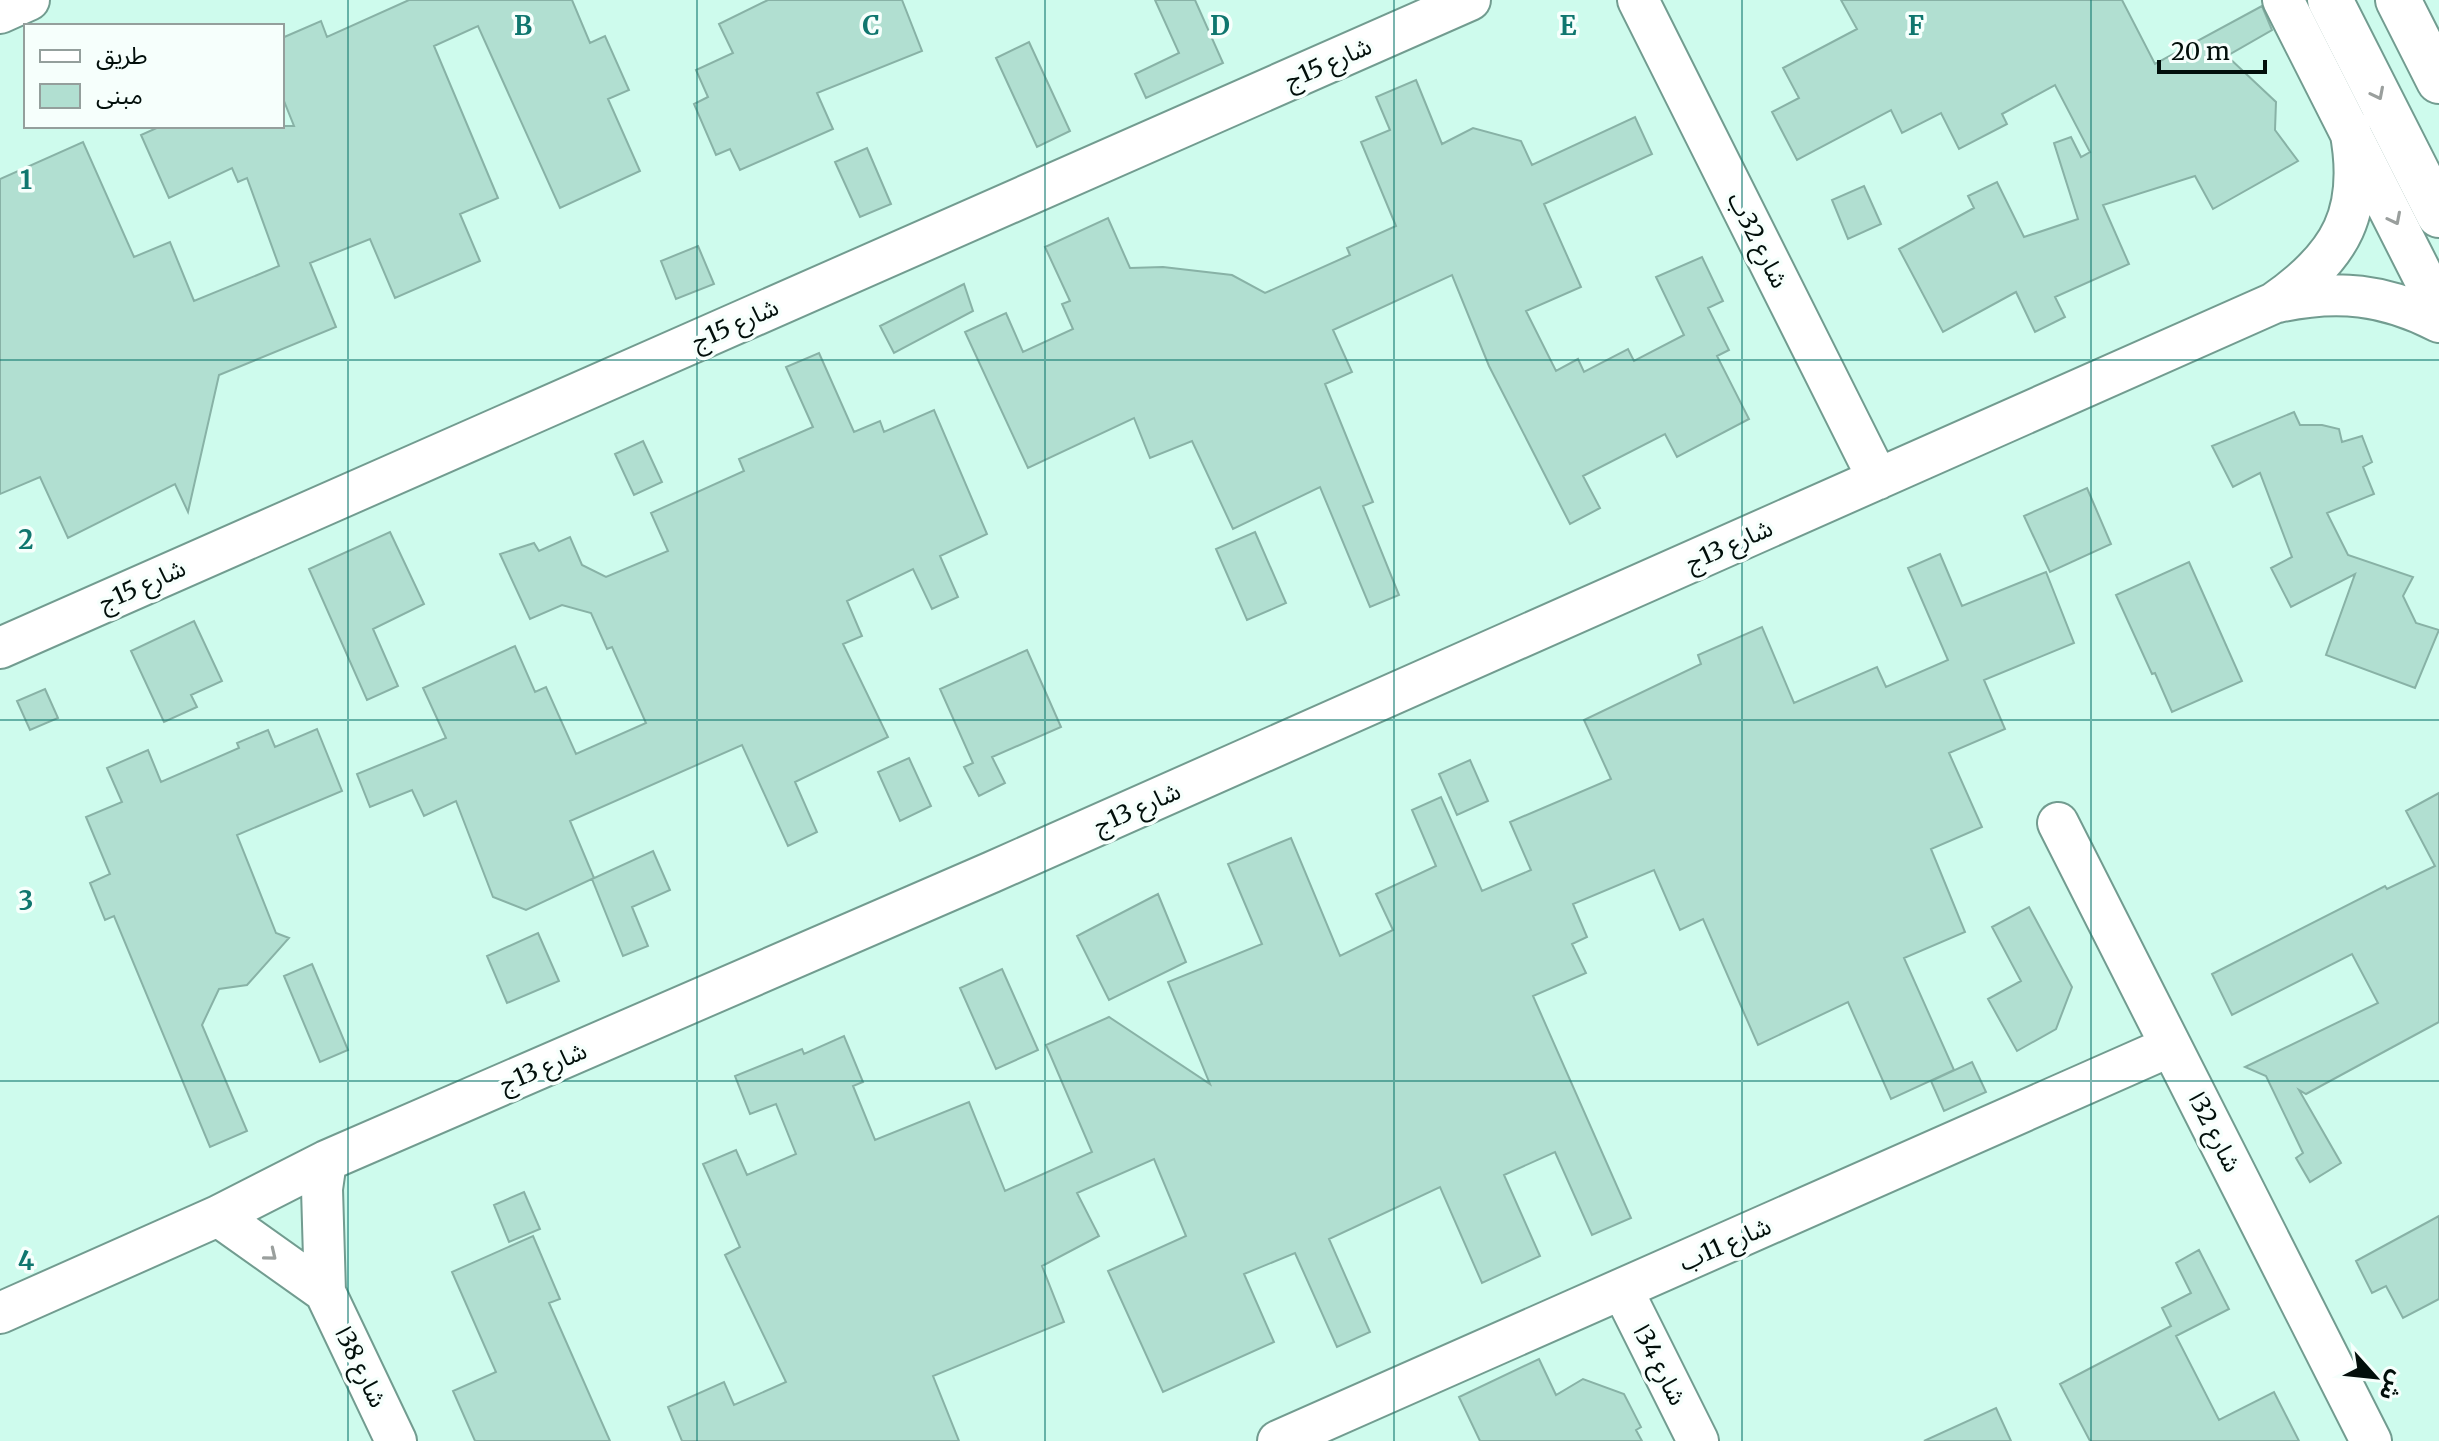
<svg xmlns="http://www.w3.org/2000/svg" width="2439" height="1441" viewBox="0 0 2439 1441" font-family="Merriweather,'Noto Sans Arabic',serif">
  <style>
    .building { fill: #b1dfd1; stroke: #88b2a6; stroke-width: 2 }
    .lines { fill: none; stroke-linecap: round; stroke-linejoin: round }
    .street-casing { stroke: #729c90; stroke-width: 44 }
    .secondary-casing { stroke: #729c90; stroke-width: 48 }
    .street { stroke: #fff; stroke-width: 40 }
    .secondary { stroke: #fff; stroke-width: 44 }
    .oneway { stroke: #9a9f9d }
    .grid { fill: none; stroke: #0f766e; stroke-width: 2; stroke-opacity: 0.55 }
    .labels { text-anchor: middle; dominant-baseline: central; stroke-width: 7; stroke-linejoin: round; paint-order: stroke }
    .street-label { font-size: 24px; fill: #020f0b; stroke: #f6fffc }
    .grid-label { font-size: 26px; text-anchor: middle; font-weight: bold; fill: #0f766e; stroke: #f6fffc; stroke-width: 7; stroke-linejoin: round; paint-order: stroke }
  </style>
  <rect width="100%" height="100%" fill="#cefbed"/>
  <path class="building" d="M409,0H572L590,43L605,36L629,90L608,99L640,171L560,208L478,26L434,46L498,198L460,214L480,261L395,298L370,239L310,263L336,327L219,375L188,512L175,484L68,538L40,477L0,494V179L83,142L134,257L170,242L194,301L279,266L247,178L238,182L232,168L169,198L141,135L161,126H294L282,96V38L321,21L327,37Z
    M768,0H902L922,51L817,93L833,129L740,170L730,149L716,155L694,104L708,97L696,70L733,53L719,24Z
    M1155,0H1195L1223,63L1146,98L1135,74L1179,53Z
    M1841,0H2122L2155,64L2262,6L2272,30L2227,56L2276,102L2275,130L2298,161L2213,209L2195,176L2103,205L2129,264L2055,297L2065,317L2035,332L2016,292L1943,332L1899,249L1974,208L1968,196L1997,182L2024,237L2078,219L2054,143L2071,137L2081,157L2090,152L2055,85L2002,114L2007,124L1959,149L1941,113L1902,133L1891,110L1797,160L1772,112L1799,98L1783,68L1857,29Z
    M1029,42L1070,131L1037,147L996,58Z
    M1416,80L1442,144L1473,128L1521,141L1532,165L1635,117L1652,154L1544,204L1581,287L1526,311L1556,371L1578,359L1584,372L1628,349L1634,361L1684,335L1656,277L1702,257L1723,301L1708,308L1729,350L1717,356L1749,419L1677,457L1665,434L1583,476L1600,508L1570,524L1489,366L1452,275L1333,330L1352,372L1325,384L1373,502L1363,506L1399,595L1370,607L1320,487L1233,529L1192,441L1150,458L1134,418L1028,468L965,332L1006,313L1023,352L1073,329L1062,304L1070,301L1045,247L1108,218L1130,268L1163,267L1232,275L1265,293L1350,255L1347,248L1396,226L1361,142L1390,130L1376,97Z
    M867,148L891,204L860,217L835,162Z
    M1864,186L1881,224L1848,239L1832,200Z
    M698,246L714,284L676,299L661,261Z
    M964,284L973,311L894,353L880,326Z
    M819,353L854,432L880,421L884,432L934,410L987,534L940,556L958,597L932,609L913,569L847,601L862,636L843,644L888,737L795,782L817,832L788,846L742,745L570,821L594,878L526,910L493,897L456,801L424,816L412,790L370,807L357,774L446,738L423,688L515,646L535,692L546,687L576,754L646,723L612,647L607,649L591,613L562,605L530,619L500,554L534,543L539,551L570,537L582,565L606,577L668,551L651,513L744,471L739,459L813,427L786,367Z
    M2294,412L2300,425H2322L2339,429L2342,442L2362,436L2372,462L2363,467L2374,494L2327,513L2348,555L2413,577L2403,596L2416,623L2439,630L2415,688L2326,655L2355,574L2291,607L2271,568L2292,557L2260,473L2233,487L2212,446Z
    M643,441L662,482L634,495L615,454Z
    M2087,488L2111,544L2050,572L2024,516Z
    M390,532L424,604L373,629L398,686L367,700L309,569Z
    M1255,532L1286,603L1247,620L1216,549Z
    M1940,554L1962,606L2046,572L2074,643L1984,680L2005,729L1949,753L1982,827L1931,849L1965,932L1904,958L1954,1070L1891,1099L1848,1002L1758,1045L1703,919L1680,930L1654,870L1573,904L1587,937L1572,944L1586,973L1533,996L1631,1218L1592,1235L1555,1152L1504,1175L1540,1256L1482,1283L1440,1187L1329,1239L1370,1332L1337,1347L1295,1253L1244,1274L1274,1342L1163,1392L1108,1271L1186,1236L1154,1159L1077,1193L1099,1236L1042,1266L1064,1322L933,1376L959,1441H682L668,1407L724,1382L734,1405L786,1382L725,1255L740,1247L703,1164L736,1150L747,1175L796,1154L776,1104L750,1114L735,1076L802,1049L804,1054L844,1036L863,1082L853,1086L875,1140L969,1102L1005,1191L1092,1152L1046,1045L1109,1017L1210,1084L1168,982L1262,944L1228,864L1291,838L1340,956L1393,930L1376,894L1436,866L1412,810L1441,797L1482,891L1531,870L1510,822L1611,779L1584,720L1701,664L1698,655L1762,627L1794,703L1877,667L1886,687L1948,660L1908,568Z
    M2189,562L2242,681L2172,712L2155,673L2152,674L2116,595Z
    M194,621L222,681L191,695L197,707L164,722L131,651Z
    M1027,650L1061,727L992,757L1005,783L979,796L964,767L973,763L940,689Z
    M45,689L58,718L30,730L17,701Z
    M317,729L342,791L237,835L276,933L289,938L247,985L219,989L202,1025L247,1131L210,1147L114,916L105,920L90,883L110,874L86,817L122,802L107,768L148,750L161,782L239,748L237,743L268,730L275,747Z
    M909,758L931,806L900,821L878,772Z
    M1470,760L1488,801L1457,815L1439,774Z
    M2439,793V1022L2306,1094L2299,1090L2341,1163L2310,1182L2296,1158L2303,1153L2266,1076L2245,1067L2378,1003L2352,954L2232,1015L2212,974L2385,886L2387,889L2435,866L2406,811Z
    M653,851L670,890L632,907L648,946L623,956L592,879Z
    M1158,894L1186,962L1109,1000L1077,936Z
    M2029,907L2072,987L2056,1029L2017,1051L1988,999L2021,981L1992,927Z
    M538,933L559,981L507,1003L487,956Z
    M312,964L348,1050L320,1062L284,976Z
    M1002,969L1038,1050L996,1069L960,988Z
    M1972,1062L1986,1092L1944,1111L1931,1081Z
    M524,1192L540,1229L509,1242L494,1205Z
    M2439,1216V1299L2403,1318L2386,1286L2372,1293L2356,1261Z
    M533,1236L560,1299L549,1303L610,1441H475L453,1391L496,1372L452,1272Z
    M2199,1250L2229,1309L2176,1336L2219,1420L2274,1392L2299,1441H2090L2060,1384L2171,1326L2162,1308L2191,1293L2176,1263Z
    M1539,1359L1556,1395L1583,1379L1624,1394L1641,1427L1636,1430L1642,1441H1480L1459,1397Z
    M1996,1408L2011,1441H1924Z"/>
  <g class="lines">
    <g class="street-casing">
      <path id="street" d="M1638,0L1878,479
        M2283,0L2439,308
        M0,13L29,0
        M2278,302C2337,289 2385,294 2439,322
        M0,648L1470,0
        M2058,823L2371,1441
        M326,1161L322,1189L325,1292L396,1441
        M218,1216L325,1292
        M1622,1289L1698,1441
        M0,1313L218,1216L326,1161L992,872L2274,303C2342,256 2366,211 2350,129
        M1278,1441L2171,1046"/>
    </g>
    <g class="secondary-casing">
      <path id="secondary" d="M2330,0L2439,215
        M2398,0L2439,81"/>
    </g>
    <use href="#street" class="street"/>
    <use href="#secondary" class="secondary"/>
  </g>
  <defs><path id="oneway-chevron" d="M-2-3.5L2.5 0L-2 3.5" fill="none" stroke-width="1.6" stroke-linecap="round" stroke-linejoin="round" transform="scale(2)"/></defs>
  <g class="oneway">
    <use href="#oneway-chevron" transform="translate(2378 94) rotate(63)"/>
    <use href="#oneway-chevron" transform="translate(2395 219) rotate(63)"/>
    <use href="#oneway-chevron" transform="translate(271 1255) rotate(39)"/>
  </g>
  <path class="grid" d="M348,0V1441M697,0V1441M1045,0V1441M1394,0V1441M1742,0V1441M2091,0V1441M0,360H2439M0,720H2439M0,1081H2439"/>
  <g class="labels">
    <g class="street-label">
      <text transform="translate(1328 63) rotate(-24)">شارع 15ج</text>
      <text transform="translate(1758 240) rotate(63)">شارع 32ب</text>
      <text transform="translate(735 324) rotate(-24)">شارع 15ج</text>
      <text transform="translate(1729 545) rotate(-24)">شارع 13ج</text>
      <text transform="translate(142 585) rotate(-24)">شارع 15ج</text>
      <text transform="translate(1137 808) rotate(-24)">شارع 13ج</text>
      <text transform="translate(543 1067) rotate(-23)">شارع 13ج</text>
      <text transform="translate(2215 1132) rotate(63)">شارع 32ا</text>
      <text transform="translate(1725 1244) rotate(-24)">شارع 11ب</text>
      <text transform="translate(1660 1365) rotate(63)">شارع 34ا</text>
      <text transform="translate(361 1367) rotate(64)">شارع 38ا</text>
    </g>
  </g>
  <g class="grid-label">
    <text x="523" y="35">B</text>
    <text x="871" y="35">C</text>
    <text x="1220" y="35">D</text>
    <text x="1568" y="35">E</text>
    <text x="1916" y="35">F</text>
    <text x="26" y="189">1</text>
    <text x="26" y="549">2</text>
    <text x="26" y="910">3</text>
    <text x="26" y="1270">4</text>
  </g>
  <rect x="24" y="24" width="260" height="104" fill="#f6fffc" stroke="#949f9c" stroke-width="2"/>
  <rect x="40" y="50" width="40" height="12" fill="#ffffff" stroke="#949f9c" stroke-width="2"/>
  <text x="96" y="64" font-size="24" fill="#020f0b">طريق</text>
  <rect x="40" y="84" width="40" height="24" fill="#b1dfd1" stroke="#949f9c" stroke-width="2"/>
  <text x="96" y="104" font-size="24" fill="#020f0b">مبنى</text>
  <g transform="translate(2375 1377) rotate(117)" stroke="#f6fffc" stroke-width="6" paint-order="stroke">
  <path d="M0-6L14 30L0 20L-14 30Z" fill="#020f0b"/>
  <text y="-12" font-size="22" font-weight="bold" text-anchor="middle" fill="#020f0b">ش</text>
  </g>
  <path d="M2159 60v12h106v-12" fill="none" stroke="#020f0b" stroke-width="4"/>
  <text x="2171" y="60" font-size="24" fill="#020f0b" stroke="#f6fffc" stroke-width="6" paint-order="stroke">20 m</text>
</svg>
